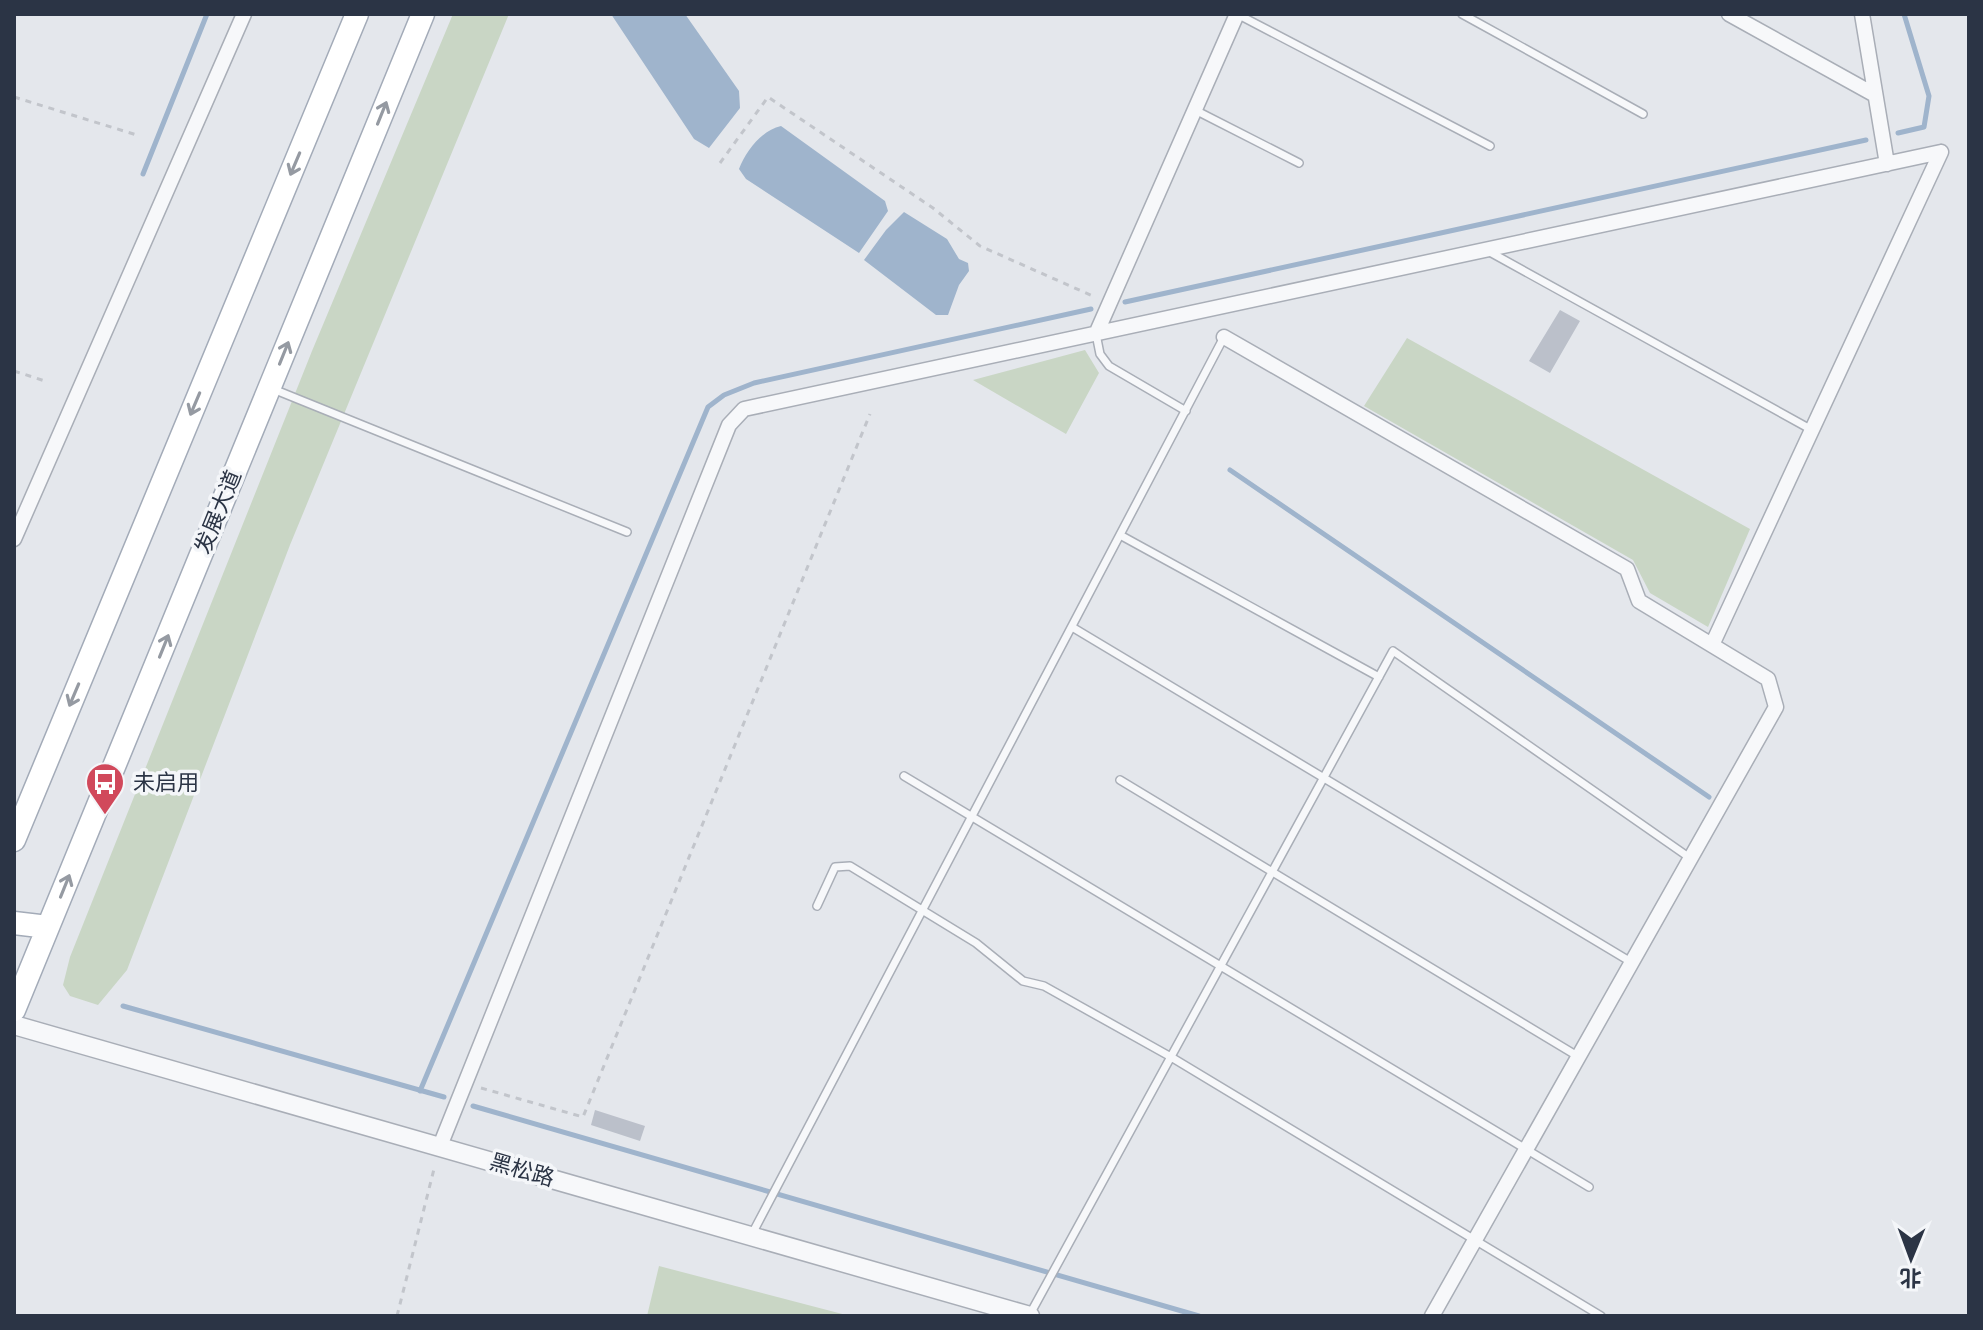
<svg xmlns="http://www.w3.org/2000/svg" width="1983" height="1330" viewBox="0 0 1983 1330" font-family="'DejaVu Sans','Noto Sans SC',sans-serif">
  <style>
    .green { fill: #c9d6c5 }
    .water { fill: #9fb4cc }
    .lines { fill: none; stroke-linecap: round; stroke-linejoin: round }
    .stream { stroke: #9fb4cc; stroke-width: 5 }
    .building { fill: #bbc0ca }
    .service-casing { stroke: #a9aeb7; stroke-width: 10 }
    .minor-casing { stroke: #a9aeb7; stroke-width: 17 }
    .tertiary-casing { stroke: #a9aeb7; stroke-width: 21 }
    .primary-casing { stroke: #a3abb8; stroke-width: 25 }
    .path { stroke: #c2c5cb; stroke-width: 3; stroke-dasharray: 6 6; stroke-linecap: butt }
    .service { stroke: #f7f8fa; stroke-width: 7 }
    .minor { stroke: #f7f8fa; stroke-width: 14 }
    .tertiary { stroke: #f7f8fa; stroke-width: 18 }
    .primary { stroke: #fff; stroke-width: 22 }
    .oneway { stroke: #959aa2 }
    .labels { text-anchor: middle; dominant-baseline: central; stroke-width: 7; stroke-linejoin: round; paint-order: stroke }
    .street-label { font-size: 22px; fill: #2b3445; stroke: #f4f6f9 }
    .poi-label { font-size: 22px; fill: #2b3445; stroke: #f4f6f9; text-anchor: start }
  </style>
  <rect width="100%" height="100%" fill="#e4e7ec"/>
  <path class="green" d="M453,14H509L290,545L127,970L98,1005L70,996L63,985L70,957L312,351Z
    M1407,338L1750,529L1708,627L1650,593L1633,560L1364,406Z
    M1085,350L1099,373L1066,434L973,380Z
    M659,1266L850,1316H647Z"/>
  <path class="water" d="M611,14H685L739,91L740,108L709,148L694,139Z
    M781,126L885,201L888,211L859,253L746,179L739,169C746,151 762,130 781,126Z
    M904,212L947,239L959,259L968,263L969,271L959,285L948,315H936L864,260L886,230Z"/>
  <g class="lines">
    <path class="stream" d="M1898,133L1924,127L1929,96L1904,14
      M143,174L207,14
      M1125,302L1866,140
      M1230,470L1709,797
      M123,1006L444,1097
      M420,1091L708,407L724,395L754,383L1091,309
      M473,1106L1199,1316"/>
  </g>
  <path class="building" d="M1560,310L1580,321L1550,373L1529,361Z
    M595,1110L645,1126L640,1141L591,1125Z"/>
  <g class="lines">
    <g class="service-casing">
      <path id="service" d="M1237,14L1490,146
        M1462,14L1643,114
        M1195,110L1299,163
        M1488,251L1812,430
        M1096,334L1100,354L1109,366L1186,411
        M273,389L627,532
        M1120,535L1379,677
        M1072,627L1631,962
        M904,776L1589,1187
        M1120,780L1579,1057
        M817,906L835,867L850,866L976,943L1023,981L1044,986L1171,1057L1601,1316
        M752,1234L1224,337
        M1029,1316L1393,651L1690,858"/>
    </g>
    <g class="minor-casing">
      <path id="minor" d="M1729,14L1875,95
        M1862,14L1887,164
        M1096,334L1237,14
        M1224,337L1627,569L1639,601L1768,679L1776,707L1432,1316
        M14,539L244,14
        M1712,645L1941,152
        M440,1146L729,425L744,409L1941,152"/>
    </g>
    <g class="tertiary-casing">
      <path id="tertiary" d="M14,1025L1030,1316"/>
    </g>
    <g class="primary-casing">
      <path id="primary" d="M14,840L357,14
        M14,923L48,927
        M14,1010L423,14"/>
    </g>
    <path class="path" d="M14,97L140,136
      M720,163L768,97L933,208L980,246L1095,297
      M14,371L45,381
      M481,1088L583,1117L870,414
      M397,1316L435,1165"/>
    <use href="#service" class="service"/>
    <use href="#minor" class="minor"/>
    <use href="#tertiary" class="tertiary"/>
    <use href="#primary" class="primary"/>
  </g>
  <defs><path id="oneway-shaft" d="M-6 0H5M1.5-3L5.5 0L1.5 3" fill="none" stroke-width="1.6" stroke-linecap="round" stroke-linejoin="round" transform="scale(2)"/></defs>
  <g class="oneway">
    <use href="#oneway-shaft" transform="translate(382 113) rotate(-68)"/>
    <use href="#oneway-shaft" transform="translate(295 164) rotate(113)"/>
    <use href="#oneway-shaft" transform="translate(284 353) rotate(-68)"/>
    <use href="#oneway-shaft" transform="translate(195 404) rotate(113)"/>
    <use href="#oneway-shaft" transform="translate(164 646) rotate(-68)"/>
    <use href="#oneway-shaft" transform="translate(74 695) rotate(113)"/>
    <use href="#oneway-shaft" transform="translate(65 886) rotate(-68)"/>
  </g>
  <defs>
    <g id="bus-pin" transform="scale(2)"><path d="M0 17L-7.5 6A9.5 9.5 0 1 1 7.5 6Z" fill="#d1495b" stroke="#f4f6f9"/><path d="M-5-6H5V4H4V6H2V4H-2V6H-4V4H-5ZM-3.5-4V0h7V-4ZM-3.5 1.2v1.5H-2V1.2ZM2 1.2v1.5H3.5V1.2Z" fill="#fff"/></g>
  </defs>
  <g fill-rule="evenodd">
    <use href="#bus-pin" x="105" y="782"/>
  </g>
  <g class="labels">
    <g class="street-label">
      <text transform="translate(218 512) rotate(-68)">发展大道</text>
      <text transform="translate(522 1170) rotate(16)">黑松路</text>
    </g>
    <g class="poi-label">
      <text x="133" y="782">未启用</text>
    </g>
  </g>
  <rect width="1983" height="1330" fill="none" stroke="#2b3445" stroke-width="32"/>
  <g transform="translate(1911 1258) rotate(181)" stroke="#f4f6f9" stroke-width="6" paint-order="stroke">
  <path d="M0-6L14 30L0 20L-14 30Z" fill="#2b3445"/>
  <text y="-12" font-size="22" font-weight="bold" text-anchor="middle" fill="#2b3445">北</text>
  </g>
</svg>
